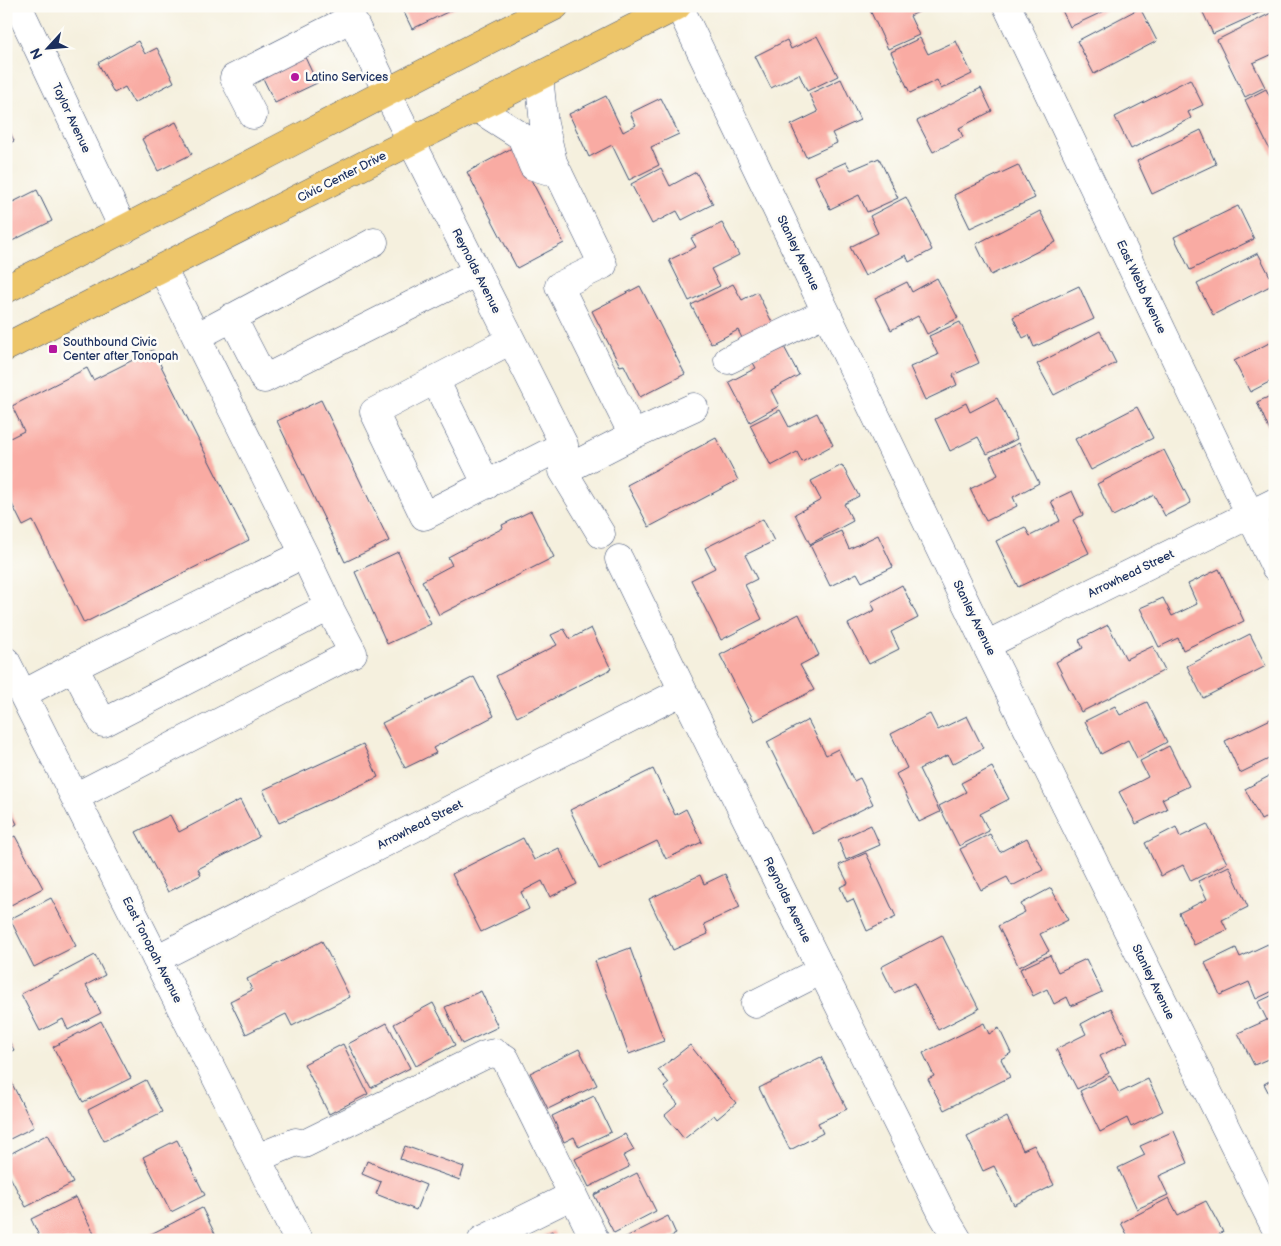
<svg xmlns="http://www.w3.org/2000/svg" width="1281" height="1246" viewBox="0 0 1281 1246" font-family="'Balsamiq Sans',sans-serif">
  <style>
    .building { fill: #f9aba3 }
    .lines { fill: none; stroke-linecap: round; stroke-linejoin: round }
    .minor-casing { stroke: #3c4c71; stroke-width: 29 }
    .major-casing { stroke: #3c4c71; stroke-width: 29 }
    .minor { stroke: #fff; stroke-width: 28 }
    .major { stroke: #edc569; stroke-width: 28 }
    .poi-dot { fill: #b5179e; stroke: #fdfcf7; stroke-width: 2 }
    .labels { text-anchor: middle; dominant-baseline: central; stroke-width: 5; stroke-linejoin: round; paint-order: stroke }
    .poi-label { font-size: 12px; fill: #1b2f5e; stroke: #fdfcf7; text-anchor: start }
    .street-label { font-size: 12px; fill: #1b2f5e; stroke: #fdfcf7 }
  </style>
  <rect width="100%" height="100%" fill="#fdfcf7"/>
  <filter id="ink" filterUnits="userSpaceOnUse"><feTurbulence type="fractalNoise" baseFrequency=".02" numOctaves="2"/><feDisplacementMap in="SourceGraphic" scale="10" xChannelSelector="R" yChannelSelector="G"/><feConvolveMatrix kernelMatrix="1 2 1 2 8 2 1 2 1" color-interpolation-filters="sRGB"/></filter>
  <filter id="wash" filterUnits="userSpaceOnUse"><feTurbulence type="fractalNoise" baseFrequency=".0096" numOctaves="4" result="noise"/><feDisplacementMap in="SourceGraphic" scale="20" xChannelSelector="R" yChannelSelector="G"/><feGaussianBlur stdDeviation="1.12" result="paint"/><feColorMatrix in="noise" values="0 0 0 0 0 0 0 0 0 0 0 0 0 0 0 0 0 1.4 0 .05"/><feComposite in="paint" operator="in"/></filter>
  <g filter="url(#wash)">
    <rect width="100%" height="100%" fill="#f5f0de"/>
    <g id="blocks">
      <path class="building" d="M401,6H460L412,29Z
        M874,6H931L910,16L919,35L888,49L869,8Z
        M1060,6H1115L1070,27Z
        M1200,6H1274L1213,34Z
        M1140,8L1157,41L1094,74L1077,41Z
        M1275,11V53L1253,63L1265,87L1245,97L1217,40Z
        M817,36L838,76L807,91L799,74L771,88L755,56L787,40L791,49Z
        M920,38L928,54L956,41L972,74L941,89L937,80L910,93L891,52Z
        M138,41L145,54L157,48L174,82L134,103L125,87L114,93L98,63Z
        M304,55L317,83L275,103L259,70Z
        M841,79L860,120L832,133L837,143L806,157L791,125L818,112L809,94Z
        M1190,79L1203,105L1188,112L1191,118L1131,149L1115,117Z
        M981,88L992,111L959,128L963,137L933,152L917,121Z
        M1266,89L1275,107V155L1273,156L1245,100Z
        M606,96L623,132L636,125L630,113L661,98L679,134L651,147L659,165L629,180L612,145L589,157L569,114Z
        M176,122L192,154L158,171L142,139Z
        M6,123L14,141L6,145Z
        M1201,130L1216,164L1152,194L1137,161Z
        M514,147L564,243L517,268L467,172Z
        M879,158L898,198L867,212L859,195L830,209L815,176L846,162L851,170Z
        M1018,165L1035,198L970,228L954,195Z
        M661,168L670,186L696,172L713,204L682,220L677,211L652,224L631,184Z
        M6,190L13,202L37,190L52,221L6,244Z
        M906,197L932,250L909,262L906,255L865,276L850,247L878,233L870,216Z
        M1238,206L1254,239L1190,270L1174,237Z
        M1040,211L1056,242L991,275L976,244Z
        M722,223L739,255L711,269L720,286L689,301L669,260L696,247L691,238Z
        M1258,253L1274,284L1213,315L1197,284Z
        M937,278L958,318L927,334L918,316L891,330L875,298L907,282L912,292Z
        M733,284L742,300L757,292L773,324L743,340L738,330L711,344L691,305Z
        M640,286L685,374L640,397L624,365L620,366L592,311Z
        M1079,286L1094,319L1034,347L1029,335L1023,338L1013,317Z
        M960,322L979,363L953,375L957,385L925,400L910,367L938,355L929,336Z
        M1100,331L1116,363L1054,395L1037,364Z
        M1275,340V379L1250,392L1234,361Z
        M782,343L799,375L771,390L779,406L750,422L729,382L756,368L751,359Z
        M153,350L249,540L84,623L33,521L23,526L6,492V440L24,431L12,406L87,368L93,380Z
        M1275,394V434L1272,436L1257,402Z
        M997,398L1017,439L987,454L978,437L950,451L935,419L966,403L970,412Z
        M321,400L389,541L345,562L277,421Z
        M1137,407L1153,438L1091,470L1075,439Z
        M780,410L789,427L817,413L833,445L802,462L797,452L771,466L750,425Z
        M716,438L738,480L649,527L627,485Z
        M1019,443L1039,483L1013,497L1017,506L986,521L970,489L998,475L990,457Z
        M1164,450L1191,503L1165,516L1154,495L1113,516L1097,484Z
        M842,465L859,496L844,504L853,521L810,544L795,514L821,500L811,481Z
        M1072,491L1083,515L1073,520L1089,553L1018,587L996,541L1025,527L1030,536L1060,521L1051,501Z
        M531,511L554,557L439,615L422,581L452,565L448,557L503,528L502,525Z
        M763,519L774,541L745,555L757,579L745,585L762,619L721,640L691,580L715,568L705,548Z
        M841,531L849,549L878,535L893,567L862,582L857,573L830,586L810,545Z
        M398,552L431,624L387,644L355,572Z
        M1219,569L1244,621L1183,650L1178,638L1159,647L1140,608L1163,598L1172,616L1197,604L1188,584Z
        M902,585L918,618L891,632L899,649L869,664L848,624L875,610L871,602Z
        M799,614L819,655L800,665L814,690L754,721L720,655Z
        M1108,625L1126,659L1153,646L1165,670L1081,712L1056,662L1083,648L1079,640Z
        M591,628L611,669L517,717L496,676L557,645L551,635L564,629L570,639Z
        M1250,634L1266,666L1203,698L1187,666Z
        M474,677L494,716L433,748L436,753L405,768L382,723Z
        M1147,702L1167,742L1137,758L1128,740L1101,754L1085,721L1115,706L1120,715Z
        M930,714L938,730L967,716L983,748L952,764L948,755L919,769L940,812L919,822L896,774L907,768L891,734Z
        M1275,717V756L1240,773L1225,741Z
        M808,720L826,755L838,749L854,781L860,778L873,804L813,834L767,742Z
        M363,744L378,777L279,823L263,790Z
        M1169,746L1189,786L1162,799L1167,809L1136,824L1119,792L1148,777L1140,761Z
        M992,767L1009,799L980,814L989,831L959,846L939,806L966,792L961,783Z
        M653,769L675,815L686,809L702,842L666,859L657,841L599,869L570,810Z
        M1275,773V813L1261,820L1245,789Z
        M240,800L259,837L198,869L201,875L168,892L136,832L170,815L179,832Z
        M6,803L17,824L6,830Z
        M1207,824L1227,863L1191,881L1183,865L1161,876L1145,843L1176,827L1180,837Z
        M871,825L880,845L846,860L838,840Z
        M990,834L1000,852L1027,838L1043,870L1012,886L1007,877L981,890L960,849Z
        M15,836L43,888L11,905L6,895V840Z
        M523,838L534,860L559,848L577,884L550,897L542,881L521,892L529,909L481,932L452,874Z
        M866,853L896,917L867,931L853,899L847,902L840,887L848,883L839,865Z
        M1229,866L1248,907L1222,920L1227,930L1194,945L1179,913L1207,899L1198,881Z
        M725,874L740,907L704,924L708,934L673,950L649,899L700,875L704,884Z
        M1051,888L1068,920L1040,934L1049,951L1019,967L998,926L1025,912L1021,904Z
        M51,898L76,946L34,967L10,919Z
        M942,935L979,1009L938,1030L914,983L894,993L881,967Z
        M322,941L350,997L292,1026L286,1014L246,1034L230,1001L252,990L247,979Z
        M1268,944L1275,959V990L1256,999L1249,982L1220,995L1205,963L1236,948L1240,957Z
        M630,948L664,1041L629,1054L595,961Z
        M95,955L105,975L86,985L101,1013L68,1030L63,1019L40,1031L21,994Z
        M1050,955L1058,972L1086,959L1102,992L1071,1006L1067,997L1054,1004L1047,989L1033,996L1020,969Z
        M481,991L498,1027L462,1044L445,1007Z
        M1275,994V1056L1254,1065L1238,1033L1267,1020L1258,1002Z
        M433,1003L455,1045L416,1066L394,1024Z
        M1111,1008L1128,1042L1100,1056L1109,1073L1077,1089L1056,1049L1086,1034L1081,1024Z
        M101,1021L131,1078L83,1102L53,1047Z
        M387,1023L410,1068L371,1088L348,1044Z
        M984,1023L989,1034L999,1028L1011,1053L1001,1059L1010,1077L944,1110L928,1079L934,1076L923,1053Z
        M6,1036L14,1050L6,1054Z
        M343,1044L368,1094L329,1114L304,1064Z
        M690,1045L736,1103L717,1119L714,1115L684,1139L665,1115L678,1104L664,1087L669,1083L658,1070Z
        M579,1049L597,1085L548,1109L530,1073Z
        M821,1057L847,1109L818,1123L823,1133L790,1150L759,1088Z
        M6,1072L34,1127L6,1141Z
        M1110,1076L1119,1093L1148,1079L1163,1111L1131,1127L1127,1118L1100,1132L1080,1091Z
        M1275,1078V1105L1264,1084Z
        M146,1080L162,1112L104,1141L88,1110Z
        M594,1096L611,1132L579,1147L574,1137L564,1142L552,1116Z
        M1007,1117L1023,1150L1034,1145L1054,1185L1014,1205L994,1166L983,1171L967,1137Z
        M1174,1131L1188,1163L1159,1176L1168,1195L1137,1209L1118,1168L1145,1155L1140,1146Z
        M48,1134L73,1183L26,1207L6,1169V1156Z
        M625,1134L634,1150L623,1156L629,1167L589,1187L575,1159Z
        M177,1140L205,1195L171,1212L143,1157Z
        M405,1146L464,1167L460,1180L400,1159Z
        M367,1161L426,1185L416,1210L376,1194L381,1182L362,1174Z
        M637,1173L656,1211L614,1233L594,1195Z
        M76,1197L97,1240H41L31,1219Z
        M1169,1198L1178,1215L1206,1201L1223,1232L1209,1240H1130L1121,1223Z
        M202,1208L218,1240H154L151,1234Z
        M668,1216L676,1234L664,1240H620Z
        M552,1231L557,1240H534Z"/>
    </g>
  </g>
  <g filter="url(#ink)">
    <use href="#blocks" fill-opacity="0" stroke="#3c4c71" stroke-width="1"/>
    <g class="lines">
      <g class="minor-casing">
        <path id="minor" d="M18,6L124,230
          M346,6L395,109L564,445L563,471L601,534
          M679,6L986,645L1275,1227
          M1007,6L1275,567
          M539,76L544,124L553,162L603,265L559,286L633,435
          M477,108L521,136L533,166L559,174
          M253,115L234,78L352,18
          M232,317L264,379L477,272
          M196,337L374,242
          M511,340L374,412L424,516L564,445
          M728,360L826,312
          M435,380L487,485
          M563,471L633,435L694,407
          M304,554L74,667L103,723L329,607
          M619,559L683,691L943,1215L958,1240
          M986,645L1275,502
          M6,661L298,1240
          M23,694L74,667
          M75,797L353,653L329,607L304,554L162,268
          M156,959L683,691
          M755,1004L822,970
          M257,1158L296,1142L304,1144L485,1055L495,1053L505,1058L595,1240
          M482,1240L573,1195"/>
      </g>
      <g class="major-casing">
        <path id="major" d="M6,289C190,197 371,99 555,6
          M6,347L677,6"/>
      </g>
      <use href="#minor" class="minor"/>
      <use href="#major" class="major"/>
    </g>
  </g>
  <g class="poi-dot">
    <circle cx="295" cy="77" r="5"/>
    <rect x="48" y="344" width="10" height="10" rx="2.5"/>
  </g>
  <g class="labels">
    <g class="poi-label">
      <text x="305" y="77">Latino Services</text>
      <text x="63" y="342">Southbound Civic<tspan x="63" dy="14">Center after Tonopah</tspan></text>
    </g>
    <g class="street-label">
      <text transform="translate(71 118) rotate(65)">Taylor Avenue</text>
      <text transform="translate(342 177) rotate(-27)">Civic Center Drive</text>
      <text transform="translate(798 253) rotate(64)">Stanley Avenue</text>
      <text transform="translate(476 271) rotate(63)">Reynolds Avenue</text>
      <text transform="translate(1141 287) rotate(65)">East Webb Avenue</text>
      <text transform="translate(1131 574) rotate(-26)">Arrowhead Street</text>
      <text transform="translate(974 618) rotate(64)">Stanley Avenue</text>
      <text transform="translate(420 825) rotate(-27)">Arrowhead Street</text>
      <text transform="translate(787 900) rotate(64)">Reynolds Avenue</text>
      <text transform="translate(152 950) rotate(63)">East Tonopah Avenue</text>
      <text transform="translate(1153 982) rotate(64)">Stanley Avenue</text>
    </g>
  </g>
  <rect width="1281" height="1246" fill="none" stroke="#fdfcf7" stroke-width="25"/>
  <g transform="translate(48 48) rotate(244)" stroke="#fdfcf7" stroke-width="4" paint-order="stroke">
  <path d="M0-4L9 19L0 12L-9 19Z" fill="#1b2f5e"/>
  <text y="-8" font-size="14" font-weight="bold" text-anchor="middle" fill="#1b2f5e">N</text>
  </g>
</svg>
